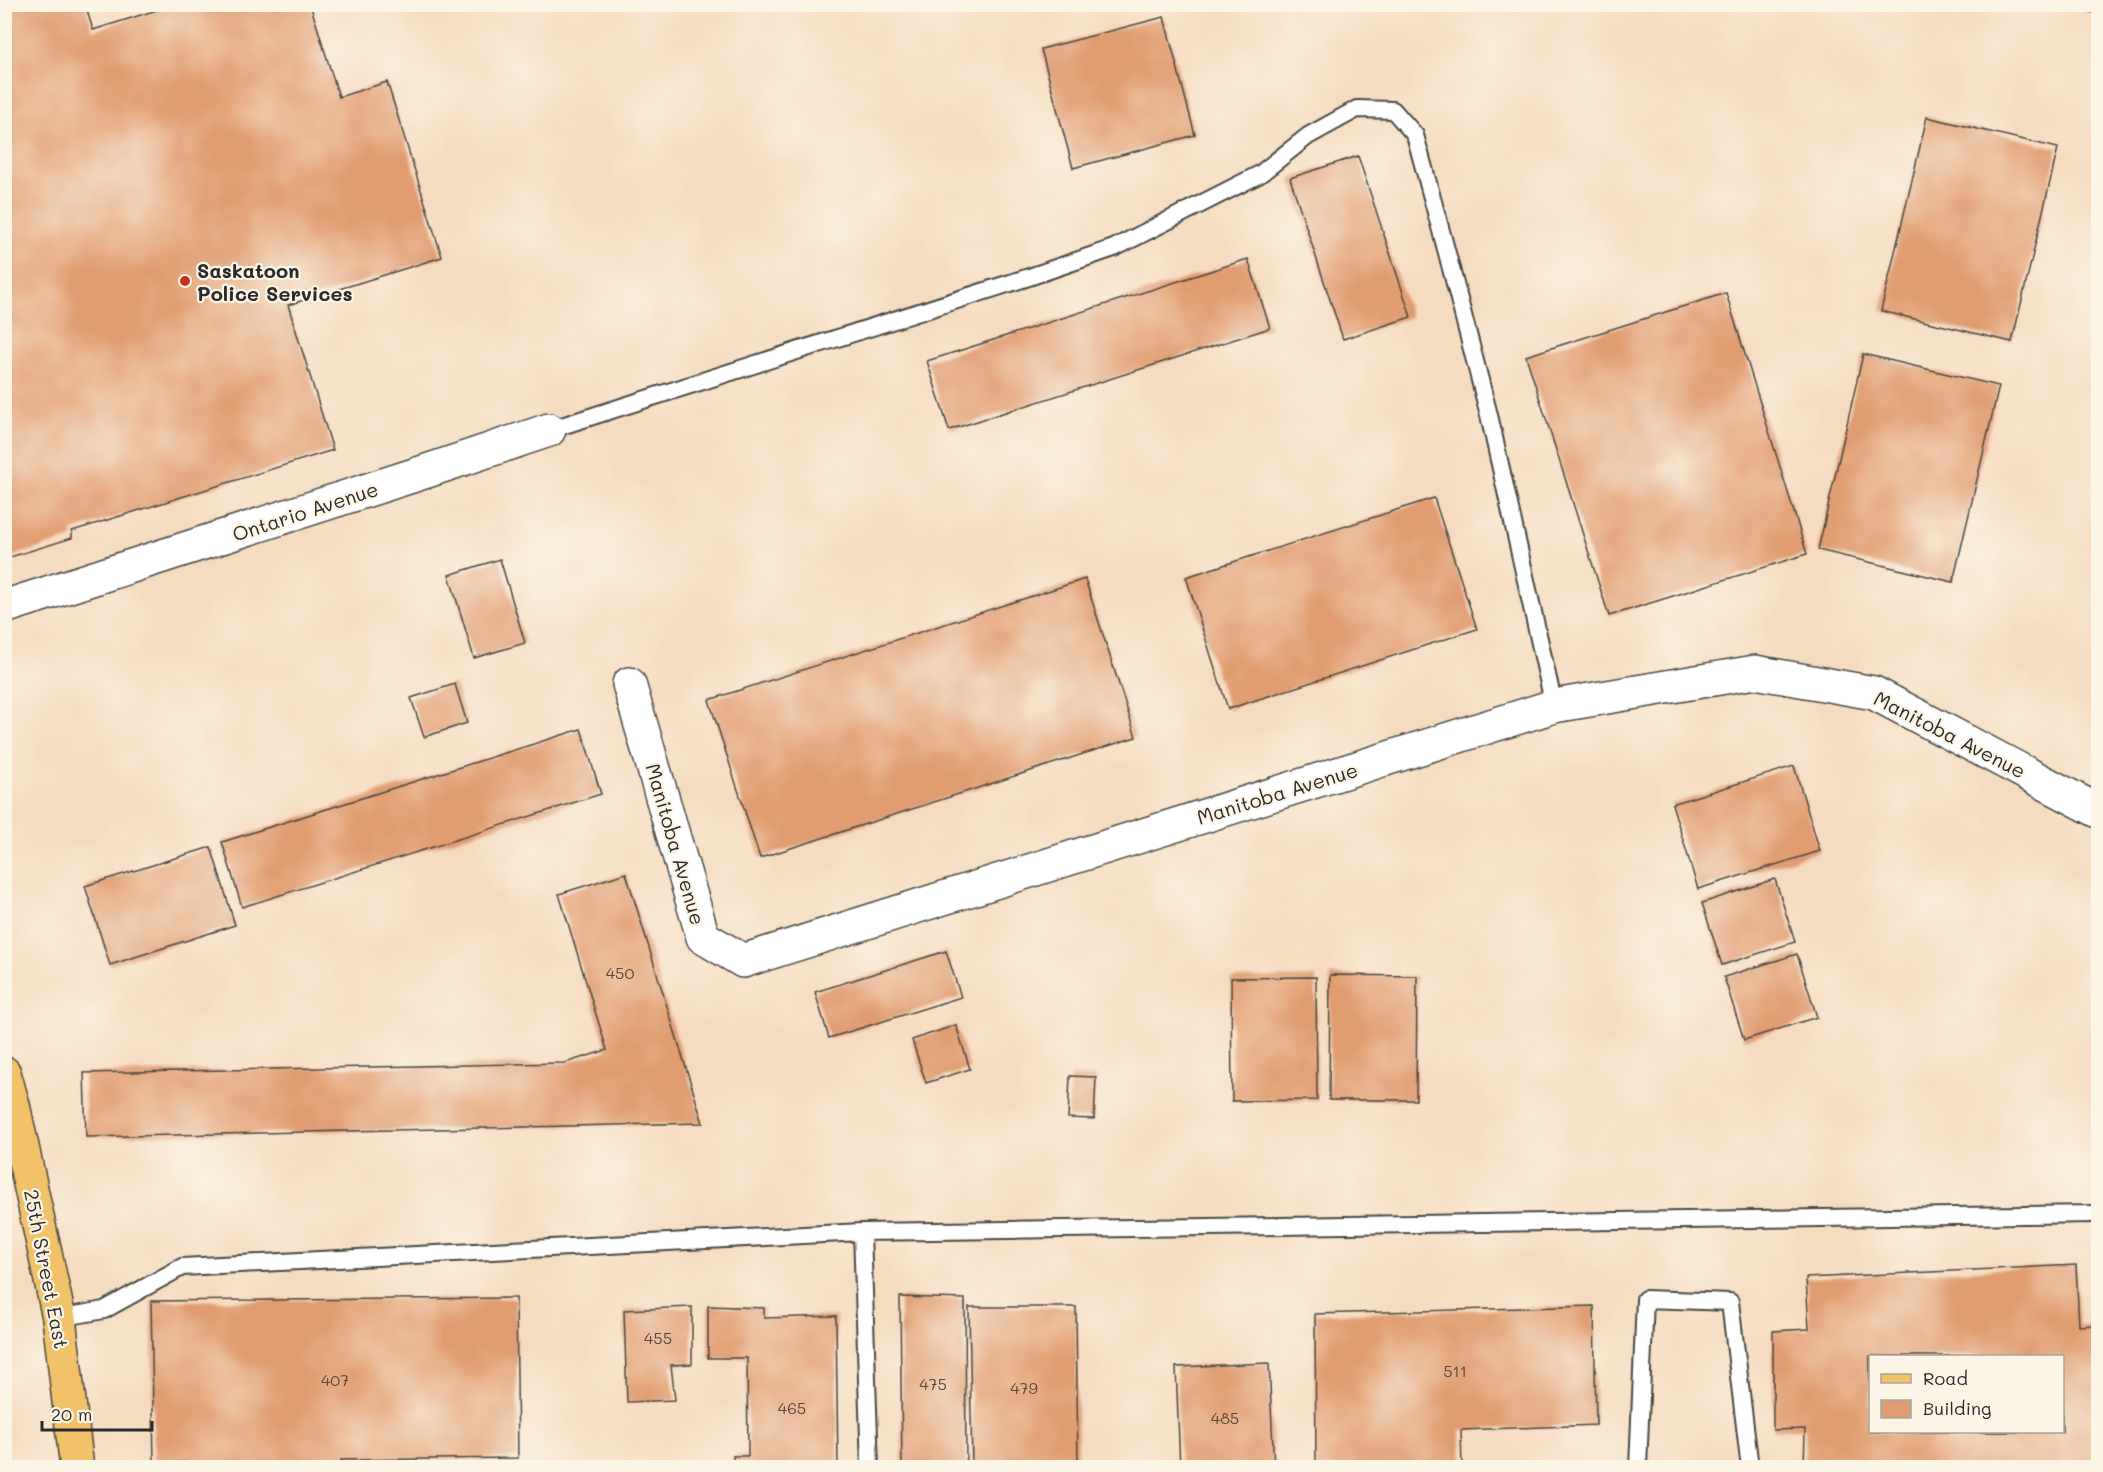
<svg xmlns="http://www.w3.org/2000/svg" width="2103" height="1472" viewBox="0 0 2103 1472" font-family="Mali,sans-serif">
  <style>
    .building { fill: #e09d71; fill-rule: evenodd }
    .lines { fill: none; stroke-linecap: round; stroke-linejoin: round }
    .service-casing { stroke: #494641; stroke-width: 20 }
    .minor-casing { stroke: #494641; stroke-width: 36 }
    .primary-casing { stroke: #494641; stroke-width: 36 }
    .service { stroke: #fff; stroke-width: 16 }
    .minor { stroke: #fff; stroke-width: 33 }
    .primary { stroke: #f2c26a; stroke-width: 33 }
    .rail-casing { stroke: #2b2b2b; stroke-width: 7 }
    .rail { stroke: #fcf5e5; stroke-width: 4.5; stroke-dasharray: 14; stroke-linecap: butt }
    .poi-dot { fill: #c8321e; stroke: #fcf5e5; stroke-width: 2 }
    .labels { text-anchor: middle; dominant-baseline: central; stroke-width: 4.5; stroke-linejoin: round; paint-order: stroke }
    .number-label { font-size: 16px; fill: #58483c }
    .poi-label { font-size: 20px; font-weight: bold; fill: #2b2b2b; stroke: #fcf5e5; text-anchor: start }
    .street-label { font-size: 20px; fill: #2b2b2b; stroke: #fcf5e5 }
  </style>
  <rect width="100%" height="100%" fill="#fcf5e5"/>
  <filter id="ink" filterUnits="userSpaceOnUse"><feTurbulence type="fractalNoise" baseFrequency=".0167" numOctaves="2"/><feDisplacementMap in="SourceGraphic" scale="12" xChannelSelector="R" yChannelSelector="G"/><feConvolveMatrix kernelMatrix="1 2 1 2 8 2 1 2 1" color-interpolation-filters="sRGB"/></filter>
  <filter id="wash" filterUnits="userSpaceOnUse"><feTurbulence type="fractalNoise" baseFrequency=".008" numOctaves="4" result="noise"/><feDisplacementMap in="SourceGraphic" scale="24" xChannelSelector="R" yChannelSelector="G"/><feGaussianBlur stdDeviation="1.35" result="paint"/><feColorMatrix in="noise" values="0 0 0 0 0 0 0 0 0 0 0 0 0 0 0 0 0 1.4 0 .05"/><feComposite in="paint" operator="in"/></filter>
  <g filter="url(#wash)">
    <rect width="100%" height="100%" fill="#f5dcc0"/>
    <g id="blocks">
      <path class="building" d="M4,4H85L93,30L176,4H310L339,97L387,82L442,257L288,305L333,450L72,531V538L4,559Z
        M1164,17L1195,135L1073,168L1041,49Z
        M1927,117L2058,148L2012,342L1881,311Z
        M1358,156L1411,317L1343,339L1290,178Z
        M1248,259L1270,328L949,430L927,361Z
        M1726,293L1807,554L1609,616L1526,356Z
        M1863,354L1999,386L1953,582L1818,550Z
        M1434,498L1477,629L1228,709L1186,577Z
        M500,559L525,643L474,658L449,575Z
        M1085,579L1136,737L760,858L709,700Z
        M455,684L467,723L424,737L411,698Z
        M581,729L601,794L242,907L222,842Z
        M1794,766L1820,851L1698,889L1672,804Z
        M211,847L235,925L110,965L85,886Z
        M626,873L703,1123L86,1137L84,1073L565,1063L607,1050L559,894Z
        M1775,879L1795,942L1722,965L1702,903Z
        M946,951L961,997L829,1038L815,992Z
        M1797,954L1817,1017L1744,1040L1724,977Z
        M1330,975L1417,976L1416,1100H1329Z
        M1316,977L1317,1100L1232,1101L1231,978Z
        M956,1025L970,1069L926,1083L912,1040Z
        M1070,1076L1096,1077L1094,1119L1068,1118Z
        M2076,1265L2079,1326L2098,1325V1468H1804L1805,1429L1773,1430V1331L1809,1329L1806,1278ZM1870,1356H2062V1432H1870Z
        M900,1297L965,1299L966,1468H902Z
        M516,1298L518,1458L341,1460V1468H297V1465H287V1468H191V1462L154,1463L151,1301Z
        M708,1306L764,1308V1318L836,1316L838,1468H733V1456H748L747,1358H708Z
        M1594,1306L1596,1425L1461,1430L1462,1468H1316L1315,1314Z
        M692,1307V1364L671,1365L675,1400L627,1402L624,1310Z
        M969,1307H1076L1078,1468H972Z
        M1269,1363L1274,1468H1180L1176,1367Z"/>
    </g>
  </g>
  <g filter="url(#ink)">
    <use href="#blocks" fill-opacity="0" stroke="#494641" stroke-width="1.5"/>
    <g class="lines">
      <g class="service-casing">
        <path id="service" d="M549,430L1029,277L1114,248L1260,174L1308,136L1357,109L1393,110L1415,135L1447,253L1489,415L1554,706
          M862,1232L870,1468
          M59,1318L104,1310L182,1267L862,1232L2098,1214
          M1638,1468L1645,1299L1730,1302L1750,1468"/>
      </g>
      <g class="minor-casing">
        <path id="minor" d="M4,607L427,471L549,430
          M629,684L703,937L743,961L1554,706L1755,672L1874,693L2098,811"/>
      </g>
      <g class="primary-casing">
        <path id="primary" d="M4,1073L13,1105L59,1318L77,1468"/>
      </g>
      <use href="#service" class="service"/>
      <use href="#minor" class="minor"/>
      <use href="#primary" class="primary"/>
      <g class="rail-casing">
        <path id="rail" d="M2071,4L2098,11"/>
      </g>
      <use href="#rail" class="rail"/>
    </g>
  </g>
  <circle class="poi-dot" cx="185" cy="281" r="6"/>
  <g class="labels">
    <g class="number-label">
      <text x="620" y="972">450</text>
      <text x="658" y="1337">455</text>
      <text x="1455" y="1370">511</text>
      <text x="335" y="1379">407</text>
      <text x="933" y="1383">475</text>
      <text x="1024" y="1387">479</text>
      <text x="792" y="1407">465</text>
      <text x="1225" y="1417">485</text>
    </g>
    <g class="poi-label">
      <text x="197" y="270">Saskatoon<tspan x="197" dy="23">Police Services</tspan></text>
    </g>
    <g class="street-label">
      <text transform="translate(305 511) rotate(-18)">Ontario Avenue</text>
      <text transform="translate(1950 734) rotate(27)">Manitoba Avenue</text>
      <text transform="translate(1277 793) rotate(-17)">Manitoba Avenue</text>
      <text transform="translate(676 844) rotate(74)">Manitoba Avenue</text>
      <text transform="translate(47 1269) rotate(79)">25th Street East</text>
    </g>
  </g>
  <rect width="2103" height="1472" fill="none" stroke="#fcf5e5" stroke-width="24"/>
  <rect x="1869" y="1355" width="195" height="78" fill="#fcf5e5" stroke="#a8a49b" stroke-width="1.5"/>
  <rect x="1881" y="1374" width="30" height="9" fill="#f2c26a" stroke="#a8a49b" stroke-width="1.5"/>
  <text x="1923" y="1385" font-size="18" fill="#2b2b2b">Road</text>
  <rect x="1881" y="1400" width="30" height="18" fill="#e09d71" stroke="#a8a49b" stroke-width="1.5"/>
  <text x="1923" y="1415" font-size="18" fill="#2b2b2b">Building</text>
  <path d="M42 1421v9h110v-9" fill="none" stroke="#2b2b2b" stroke-width="3"/>
  <text x="51" y="1421" font-size="18" fill="#2b2b2b" stroke="#fcf5e5" stroke-width="4.5" paint-order="stroke">20 m</text>
</svg>
